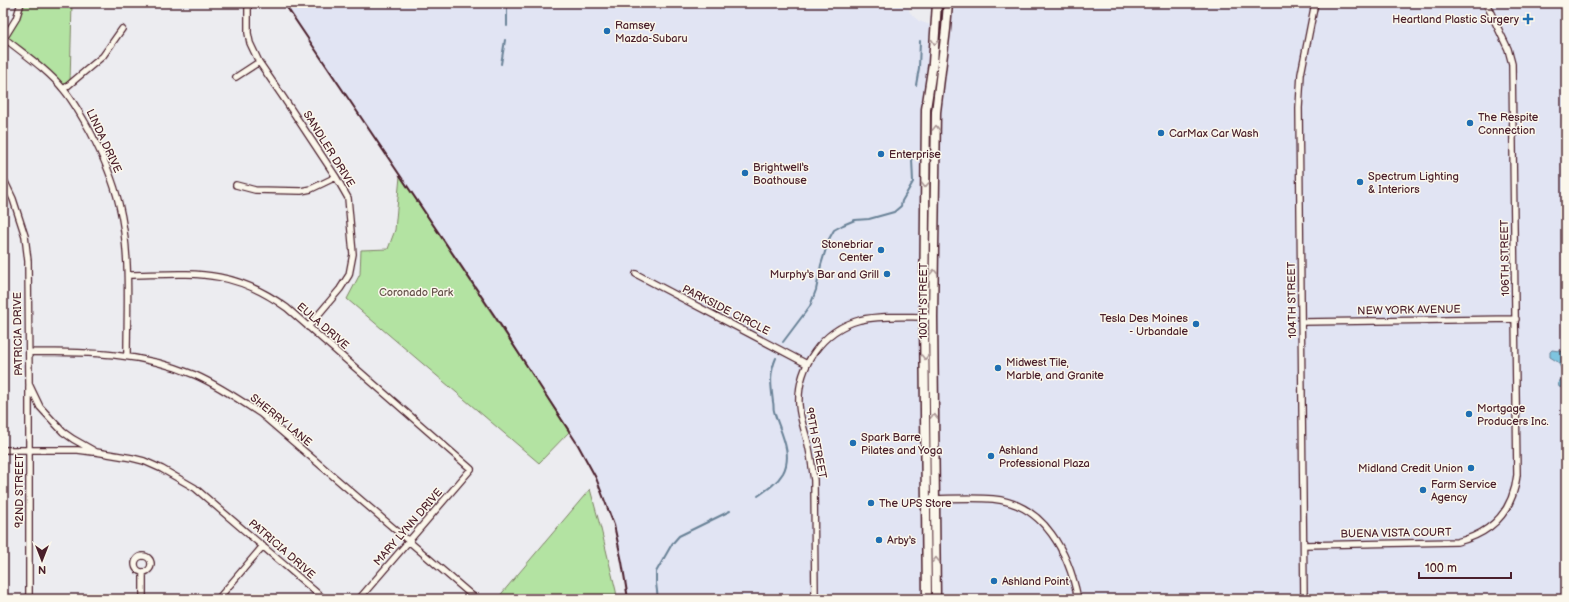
<svg xmlns="http://www.w3.org/2000/svg" width="1569" height="602" viewBox="0 0 1569 602" font-family="'Balsamiq Sans',sans-serif">
  <style>
    .built { fill: #e1e4f3 }
    .green { fill: #b3e3a2; stroke: #7e8166 }
    .water { fill: #7ec4df; stroke: #698297 }
    .lines { fill: none; stroke-linecap: round; stroke-linejoin: round }
    .stream { stroke: #698297; stroke-width: 2 }
    .street-casing { stroke: #4a1f2b; stroke-width: 8 }
    .secondary-casing { stroke: #4a1f2b; stroke-width: 11 }
    .street { stroke: #fbf7ec; stroke-width: 5.5 }
    .secondary { stroke: #fbf7ec; stroke-width: 8 }
    .rail { stroke: #4a1f2b; stroke-width: 2 }
    .oneway { stroke: #ab9695 }
    .poi-dot { fill: #1f6fb2; stroke: #fbf7ec; stroke-width: 1.5 }
    .labels { text-anchor: middle; dominant-baseline: central; stroke-width: 3; stroke-linejoin: round; paint-order: stroke }
    .poi-label { font-size: 11px; fill: #4a1f2b; stroke: #fbf7ec; text-anchor: start }
    .street-label { font-size: 11px; fill: #4a1f2b; stroke: #fbf7ec }
    .park-label { font-size: 11px; fill: #645049; stroke: #fbf7ec }
  </style>
  <rect width="100%" height="100%" fill="#ececf0"/>
  <filter id="ink" filterUnits="userSpaceOnUse"><feTurbulence type="fractalNoise" baseFrequency=".025" numOctaves="2"/><feDisplacementMap in="SourceGraphic" scale="8" xChannelSelector="R" yChannelSelector="G"/><feConvolveMatrix kernelMatrix="1 2 1 2 8 2 1 2 1" color-interpolation-filters="sRGB"/></filter>
  <g filter="url(#ink)">
    <path class="built" d="M284,3H908L909,11L914,17L919,21L936,27L926,109L927,599H628L622,562L614,525L596,478L578,444L496,318Z
      M948,3H1566V599H936V112Z"/>
    <path class="green" d="M21,3H72L70,83L64,89L4,38Z
      M400,176L570,431L539,463L347,299L360,274L361,250L388,249L395,230Z
      M590,489L601,529L616,591L617,599H497Z"/>
    <path class="water" d="M1552,350L1566,352V388L1559,387L1558,383L1563,377L1561,368L1558,362L1550,357V352Z"/>
    <g class="lines">
      <path class="stream" d="M507,3V26
        M921,6V3
        M501,64L505,40
        M916,85L919,68L920,41
        M783,342L810,306L816,290L821,265L829,239L834,230L843,225L855,220L869,219L894,212L901,206L902,201L913,182L912,159
        M758,496C768,489 777,483 783,473C794,453 779,430 774,411C773,408 774,405 773,402C771,385 769,374 776,358
        M658,599L656,583V572L672,544L679,536L730,511"/>
      <g class="street-casing">
        <path id="street" d="M248,3V33L250,43L259,62L283,97L336,177L348,198L353,254L349,275L340,289L308,327
          M4,38C24,54 48,70 64,90C74,102 82,117 90,131C102,154 113,179 119,204C131,254 127,305 127,356
          M3,40L16,19L21,3
          M236,77L259,62
          M64,89L103,56L122,29
          M3,178L13,199L25,236L28,261L29,384L40,407L63,432L73,439L96,452L132,458L144,461L162,469L195,488L324,599
          M236,185L255,190L301,191L311,189L336,177
          M636,274L807,364
          M128,275C192,274 231,267 287,308L471,469L359,599
          M1302,322L1516,319
          M29,352C86,352 141,352 195,375C218,385 240,400 261,414L476,599
          M29,386V599
          M3,450H78L93,452
          M926,499C948,499 971,497 993,499C1045,504 1069,554 1078,599
          M1304,545L1457,542C1492,533 1513,512 1517,475L1512,64L1508,49L1486,3
          M135 564a8 8 0 1 1 16 0a8 8 0 1 1-16 0Z
          M143,572V599
          M218,599L263,546
          M815,599L814,480C812,468 811,456 808,444C805,431 800,419 799,405C797,367 822,330 860,320C881,315 905,317 927,317
          M1304,599L1299,108L1301,74L1315,3"/>
      </g>
      <g class="secondary-casing">
        <path id="secondary" d="M927,599L924,317L926,109L933,63L937,3
          M936,599L933,317L936,112L946,29L948,3"/>
      </g>
      <use href="#street" class="street"/>
      <use href="#secondary" class="secondary"/>
      <path class="rail" d="M284,3L496,318L578,445L596,478L614,525L622,562L628,599"/>
    </g>
    <defs><path id="oneway-chevron" d="M-2-3.5L2.5 0L-2 3.5" fill="none" stroke-width="1.6" stroke-linecap="round" stroke-linejoin="round"/></defs>
    <g class="oneway">
      <use href="#oneway-chevron" transform="translate(935 42) rotate(95)"/>
      <use href="#oneway-chevron" transform="translate(936 128) rotate(-89)"/>
      <use href="#oneway-chevron" transform="translate(925 185) rotate(91)"/>
      <use href="#oneway-chevron" transform="translate(934 272) rotate(-89)"/>
      <use href="#oneway-chevron" transform="translate(925 357) rotate(89)"/>
      <use href="#oneway-chevron" transform="translate(934 416) rotate(-91)"/>
      <use href="#oneway-chevron" transform="translate(936 560) rotate(-91)"/>
    </g>
  </g>
  <g class="poi-dot">
    <path d="M1526 13h4v4h4v4h-4v4h-4v-4h-4v-4h4z"/>
    <circle cx="607" cy="31" r="4"/>
    <circle cx="1470" cy="123" r="4"/>
    <circle cx="1161" cy="133" r="4"/>
    <circle cx="881" cy="154" r="4"/>
    <circle cx="745" cy="173" r="4"/>
    <circle cx="1360" cy="182" r="4"/>
    <circle cx="881" cy="250" r="4"/>
    <circle cx="887" cy="274" r="4"/>
    <circle cx="1196" cy="324" r="4"/>
    <circle cx="998" cy="368" r="4"/>
    <circle cx="1469" cy="414" r="4"/>
    <circle cx="853" cy="443" r="4"/>
    <circle cx="991" cy="456" r="4"/>
    <circle cx="1471" cy="468" r="4"/>
    <circle cx="1423" cy="490" r="4"/>
    <circle cx="871" cy="503" r="4"/>
    <circle cx="879" cy="540" r="4"/>
    <circle cx="994" cy="581" r="4"/>
  </g>
  <g class="labels">
    <g class="poi-label">
      <text x="1519" y="19" text-anchor="end">Heartland Plastic Surgery</text>
      <text x="615" y="25">Ramsey<tspan x="615" dy="13">Mazda-Subaru</tspan></text>
      <text x="1478" y="117">The Respite<tspan x="1478" dy="13">Connection</tspan></text>
      <text x="1169" y="133">CarMax Car Wash</text>
      <text x="889" y="154">Enterprise</text>
      <text x="753" y="167">Brightwell's<tspan x="753" dy="13">Boathouse</tspan></text>
      <text x="1368" y="176">Spectrum Lighting<tspan x="1368" dy="13">&amp; Interiors</tspan></text>
      <text x="873" y="244" text-anchor="end">Stonebriar<tspan x="873" dy="13">Center</tspan></text>
      <text x="879" y="274" text-anchor="end">Murphy's Bar and Grill</text>
      <text x="1188" y="318" text-anchor="end">Tesla Des Moines<tspan x="1188" dy="13">- Urbandale</tspan></text>
      <text x="1006" y="362">Midwest Tile,<tspan x="1006" dy="13">Marble, and Granite</tspan></text>
      <text x="1477" y="408">Mortgage<tspan x="1477" dy="13">Producers Inc.</tspan></text>
      <text x="861" y="437">Spark Barre<tspan x="861" dy="13">Pilates and Yoga</tspan></text>
      <text x="999" y="450">Ashland<tspan x="999" dy="13">Professional Plaza</tspan></text>
      <text x="1463" y="468" text-anchor="end">Midland Credit Union</text>
      <text x="1431" y="484">Farm Service<tspan x="1431" dy="13">Agency</tspan></text>
      <text x="879" y="503">The UPS Store</text>
      <text x="887" y="540">Arby's</text>
      <text x="1002" y="581">Ashland Point</text>
    </g>
    <g class="street-label">
      <text transform="translate(104 141) rotate(65)">LINDA DRIVE</text>
      <text transform="translate(329 149) rotate(58)">SANDLER DRIVE</text>
      <text transform="translate(1505 258) rotate(-91)">106TH STREET</text>
      <text transform="translate(1292 300) rotate(-91)">104TH STREET</text>
      <text transform="translate(923 301) rotate(-90)">100TH STREET</text>
      <text transform="translate(726 310) rotate(27)">PARKSIDE CIRCLE</text>
      <text transform="translate(1409 310) rotate(-1)">NEW YORK AVENUE</text>
      <text transform="translate(323 326) rotate(41)">EULA DRIVE</text>
      <text transform="translate(18 334) rotate(-91)">PATRICIA DRIVE</text>
      <text transform="translate(281 420) rotate(39)">SHERRY LANE</text>
      <text transform="translate(816 443) rotate(79)">99TH STREET</text>
      <text transform="translate(19 491) rotate(-90)">92ND STREET</text>
      <text transform="translate(408 527) rotate(-49)">MARY LYNN DRIVE</text>
      <text transform="translate(1396 533) rotate(-1)">BUENA VISTA COURT</text>
      <text transform="translate(282 549) rotate(41)">PATRICIA DRIVE</text>
    </g>
    <g class="park-label">
      <text x="416" y="292">Coronado Park</text>
    </g>
  </g>
  <rect width="1569" height="602" fill="none" stroke="#fbf7ec" stroke-width="16"/>
  <rect x="8" y="8" width="1553" height="586" fill="none" stroke="#4a1f2b" stroke-width="1.5" filter="url(#ink)"/>
  <g transform="translate(42 560) rotate(180)" stroke="#fbf7ec" stroke-width="3" paint-order="stroke">
  <path d="M0-3L7 15L0 10L-7 15Z" fill="#4a1f2b"/>
  <text y="-6" font-size="11" font-weight="bold" text-anchor="middle" fill="#4a1f2b">N</text>
  </g>
  <path d="M1419 572v6h92v-6" fill="none" stroke="#4a1f2b" stroke-width="2"/>
  <text x="1425" y="572" font-size="12" fill="#4a1f2b" stroke="#fbf7ec" stroke-width="3" paint-order="stroke">100 m</text>
</svg>
